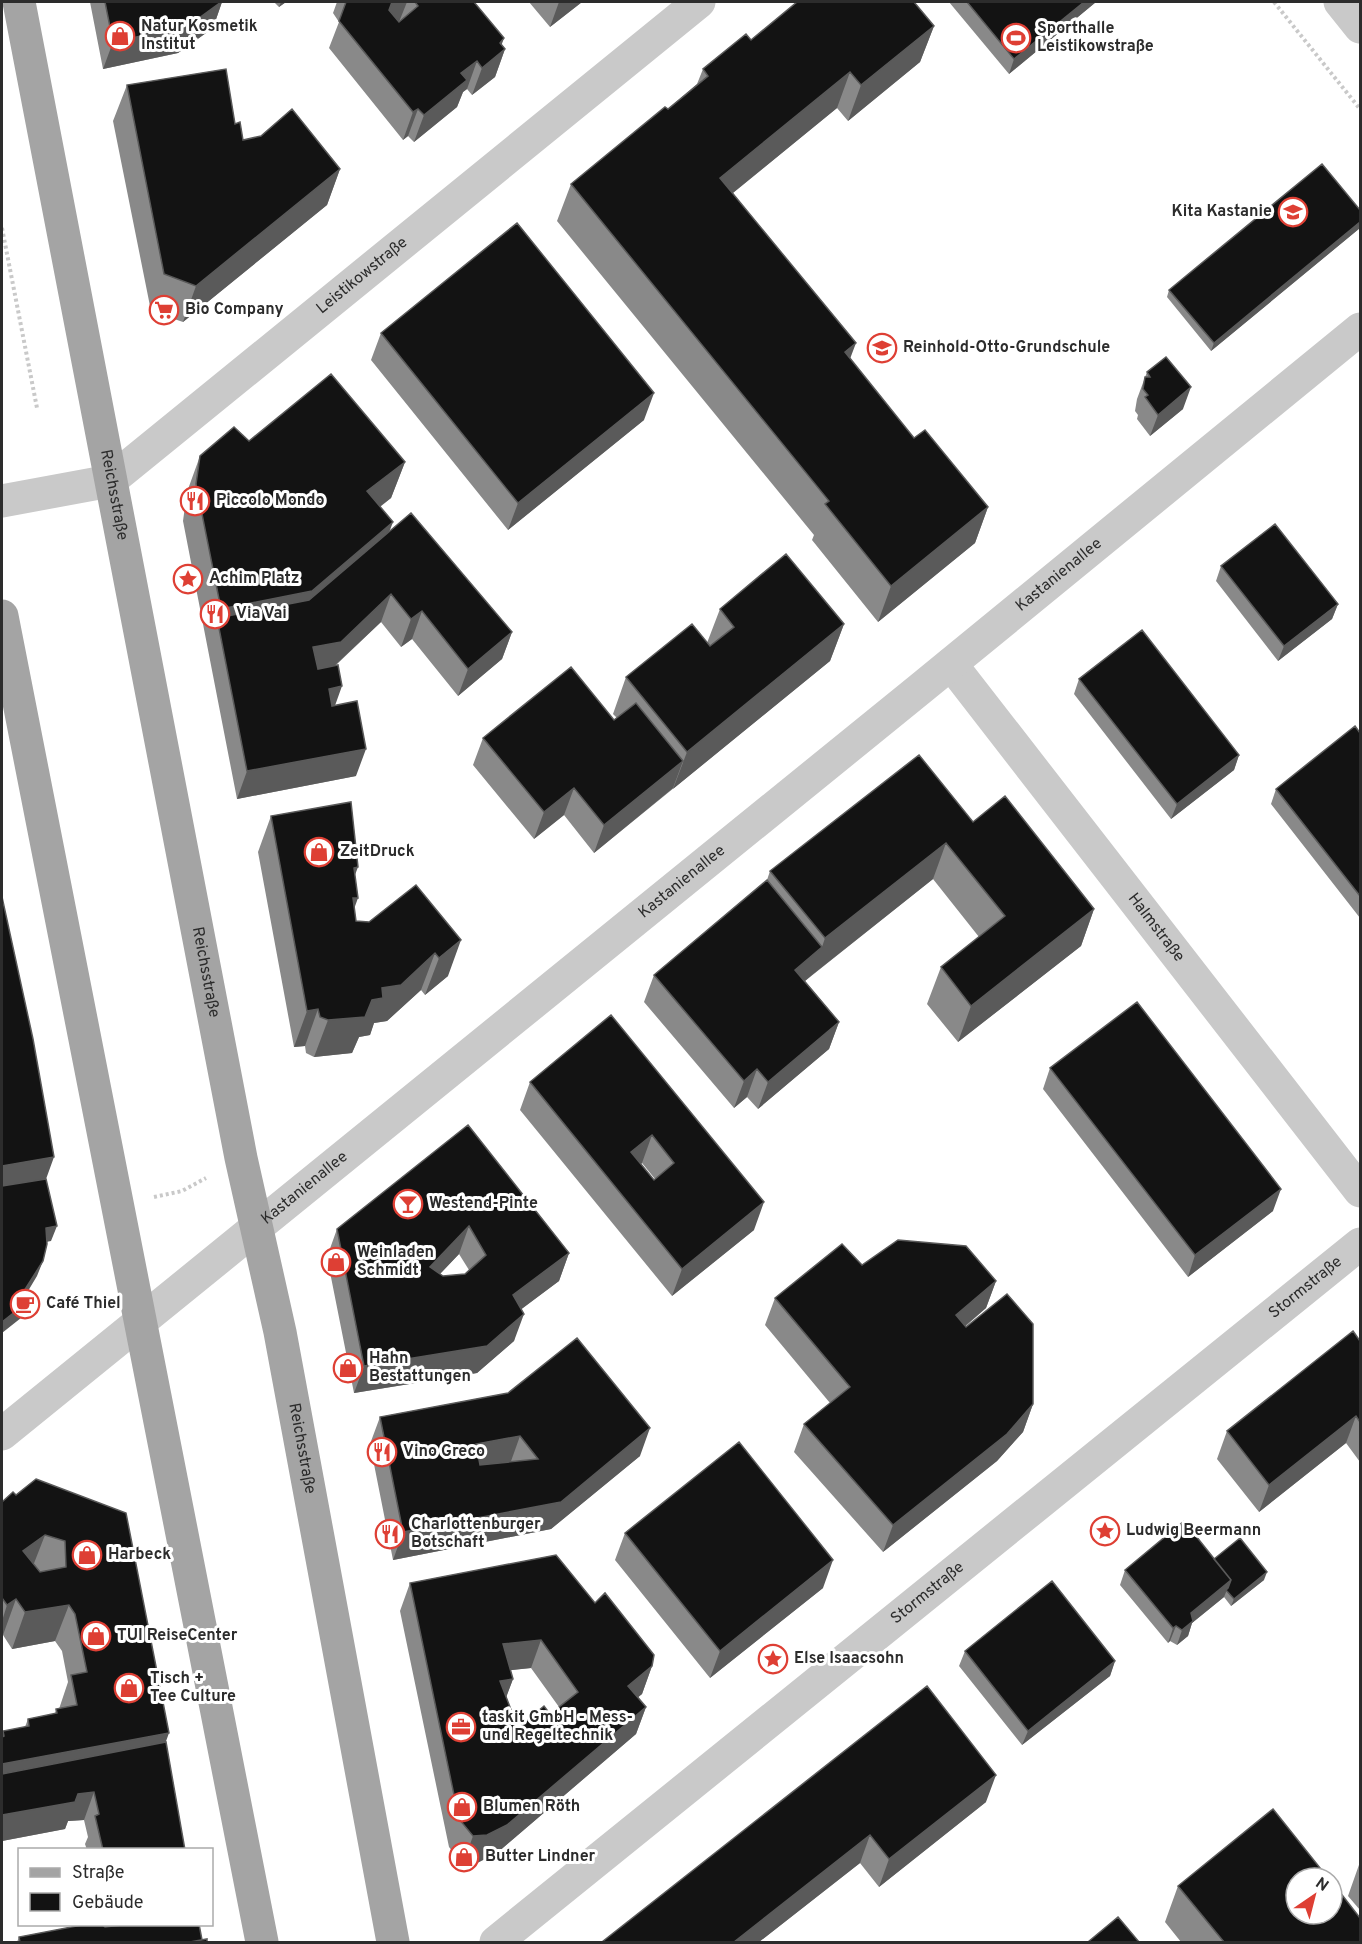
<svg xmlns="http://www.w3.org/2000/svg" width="1362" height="1944" viewBox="0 0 1362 1944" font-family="Overpass,sans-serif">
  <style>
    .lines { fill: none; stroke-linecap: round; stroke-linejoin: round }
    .path { stroke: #c9c9c9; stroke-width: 4; stroke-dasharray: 3 3; stroke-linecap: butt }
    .minor { stroke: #c9c9c9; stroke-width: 33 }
    .major { stroke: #a4a4a4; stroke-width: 33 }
    .wall { fill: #898989; fill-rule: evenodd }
    .shaded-wall { fill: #5a5a5a }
    .building { fill: #131313; stroke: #5a5a5a; stroke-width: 1.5; fill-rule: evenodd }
    .labels { text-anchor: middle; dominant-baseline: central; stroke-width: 6; stroke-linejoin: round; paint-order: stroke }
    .poi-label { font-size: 16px; font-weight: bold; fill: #2c2c2c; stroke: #fff; text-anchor: start }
    .street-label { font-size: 16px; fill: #2c2c2c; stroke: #fff }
  </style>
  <rect width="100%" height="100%" fill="#fff"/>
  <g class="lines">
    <path class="path" d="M1274,2L1360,109
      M2,228L37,408
      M154,1197L182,1191L206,1178"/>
    <g class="minor">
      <path d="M1340,2L1360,27"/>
      <path id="s1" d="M2,501L110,481L699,2"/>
      <path id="s2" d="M951,664L1360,1191"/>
      <path id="s3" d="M2,1434L920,689L1360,329"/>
      <path id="s4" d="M496,1942L1360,1244"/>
    </g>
    <g class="major">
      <path id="s5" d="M19,2L241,1158L280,1332L393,1942"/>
      <path d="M2,616L262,1942"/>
    </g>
  </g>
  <path class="wall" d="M90,2H222L213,28L178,53L103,69Z
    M274,2H286L279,7Z
    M337,2H474L505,49L495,77L472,95L467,89L463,92L457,107L414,142L408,136L403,140L329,48L339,22L333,13Z
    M529,2H582L550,27Z
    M949,2H1096L1009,74Z
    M934,26L920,62L848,121L837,108L733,193L850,359L914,438L988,507L975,543L878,622L812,540L814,535L557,221L571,184L668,109L697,84L703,69Z
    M127,85L235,124L243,140L340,169L327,205L183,322L151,311L113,121Z
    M1360,210V228L1211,351L1167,297L1169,290Z
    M381,333L644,420L508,530L371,360Z
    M1147,372L1183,409L1150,436L1137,419L1138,415L1135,411L1137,399Z
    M249,441L405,462L391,498L380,507L389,531L512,632L502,659L458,696L412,639L401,647L381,622L335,666V705L356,776L237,799L183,521L187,492L200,456Z
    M1221,566L1338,604L1332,619L1278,661L1216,581Z
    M720,609L844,624L830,661L594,853L564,815L534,839L473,765L483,738L614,720L617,718L613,714L626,677L707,643Z
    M1079,679L1239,755L1234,770L1171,819L1074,694Z
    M1360,733V918L1271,804L1276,789Z
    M271,816L355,876L354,908L356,921L369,922L416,885L448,976L425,995L421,990L387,1021L374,1023L370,1035L359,1037L352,1053L314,1057L306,1053L305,1046L294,1047L258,852Z
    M973,822L1094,909L1081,946L958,1042L927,1004L941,967L979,937L933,879L805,981L839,1022L829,1049L758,1109L747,1097L734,1108L644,1002L654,975L767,880L770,871Z
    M611,1015L754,1230L672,1296L520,1110L530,1082ZM642,1163L655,1179L654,1180L641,1164Z
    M1050,1068L1273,1211L1188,1277L1043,1089Z
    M468,1125L569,1253L559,1281L521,1309L514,1341L477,1373L354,1393L327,1257L337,1229ZM459,1254L469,1270L465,1274L443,1276L440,1274Z
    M862,1265L996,1281L986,1308L966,1326L1033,1404L1023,1432L997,1461L883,1552L794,1452L804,1424L830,1403L765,1325L775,1298Z
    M1360,1341V1462L1346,1443L1259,1512L1217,1459L1227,1431Z
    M508,1393L640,1456L551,1529L393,1560L370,1444L380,1417Z
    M36,1479L166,1742L185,1850H87L85,1844L88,1837L84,1820L68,1821L65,1829L2,1841V1736L3,1731L25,1727L28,1719L55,1714L56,1709H59L68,1682L62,1651L55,1641L12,1649L3,1635L2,1636V1502L16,1495Z
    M625,1533L823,1588L710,1678L615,1560Z
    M1214,1559L1264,1580L1231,1606L1224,1597L1192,1623L1188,1636L1177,1645L1170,1641L1168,1643L1120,1585L1125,1570Z
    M410,1583L595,1603L652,1666L642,1694L638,1697L646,1707L636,1734L497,1853L477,1863L463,1864L449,1847L400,1611ZM531,1668L559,1707L550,1714L518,1728L506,1697L513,1679L510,1670Z
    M965,1651L1115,1661L1110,1676L1022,1745L959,1666Z
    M927,1686L986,1802L879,1887L860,1863L759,1942H602Z
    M1360,1862V1910L1348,1896Z
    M1178,1886L1360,1942H1181L1165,1922Z
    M87,1924H199L202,1940L207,1942H17L19,1937Z"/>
  <path class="shaded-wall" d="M222,2L213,28L178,53L103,69L113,42Z
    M281,2H286L279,7Z
    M392,2H407L399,22L381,29Z
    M559,2H582L550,27Z
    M1084,2H1096L1009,74L1014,59Z
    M934,26L920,62L848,121L861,85Z
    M504,38L498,55L505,49L495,77L472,95L482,68L500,43Z
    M477,61L467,89L463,92L457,107L414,142L424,115L461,73Z
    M850,72L837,108L707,214L720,178Z
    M418,109L408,136L403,140L413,112Z
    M340,169L327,205L183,322L196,286Z
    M1360,222V228L1211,351L1214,343Z
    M856,343L842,380L845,352Z
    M1191,387L1183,409L1150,436L1158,415Z
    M654,393L644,420L508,530L518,503Z
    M405,462L391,498L353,527L367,491Z
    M988,507L975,543L878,622L891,586Z
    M393,522L379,559L299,628L217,618L221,609Z
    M391,594L381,622L331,669L303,674L313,647Z
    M1338,604L1332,619L1278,661L1284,646Z
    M422,611L412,639L401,647L411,619Z
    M844,624L830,661L673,789L687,752Z
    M512,632L502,659L458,696L468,669Z
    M342,686L332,714L329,689Z
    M366,749L356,776L237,799L247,771Z
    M1239,755L1234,770L1171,819L1177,804Z
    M683,761L673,788L594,853L604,825Z
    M574,788L564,815L534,839L544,812Z
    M946,843L933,879L812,975L785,998L795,970L822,947L825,938Z
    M358,867L344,904L354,868Z
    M353,898H358L345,934Z
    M1094,909L1081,946L958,1042L971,1006Z
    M461,940L448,976L425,995L439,958Z
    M435,953L421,990L387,1021L374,1023L370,1035L359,1037L352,1053L314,1057L328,1020L382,988Z
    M318,1009L305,1046L294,1047L307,1011Z
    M839,1022L829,1049L758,1109L768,1082Z
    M757,1069L747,1097L734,1108L744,1081Z
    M652,1135L642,1163L621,1179L631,1152Z
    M54,1157L41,1193L2,1200V1166Z
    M1281,1189L1273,1211L1188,1277L1195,1255Z
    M764,1202L754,1230L672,1296L682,1269Z
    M57,1226L51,1241L41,1243L46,1228Z
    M469,1226L459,1254L420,1295L430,1267Z
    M569,1253L559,1281L503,1323L513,1295Z
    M43,1261L37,1276L19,1306L24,1291Z
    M996,1281L986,1308L946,1342L956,1315Z
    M31,1299L26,1314L2,1333V1322Z
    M524,1314L514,1341L477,1373L354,1393L364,1366Z
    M1033,1404L1023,1432L997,1461L883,1552L893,1525Z
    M1356,1416L1346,1443L1259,1512L1269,1485Z
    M650,1428L640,1456L551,1529L393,1560L403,1532Z
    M520,1436L510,1464L466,1472L476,1444Z
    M45,1535L31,1571L23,1551Z
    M833,1560L823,1588L710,1678L720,1651Z
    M1267,1572L1264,1580L1231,1606L1234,1599Z
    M1231,1580L1224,1597L1192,1623L1188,1636L1177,1645L1182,1630L1191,1613Z
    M16,1599L3,1635L2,1636V1621L7,1605Z
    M69,1605L55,1641L12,1649L25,1612Z
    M1176,1626L1170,1641L1168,1643L1173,1628Z
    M541,1640L531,1668L493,1672L503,1644Z
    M1115,1661L1110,1676L1022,1745L1028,1731Z
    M652,1666L642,1694L618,1714L628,1686Z
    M513,1679L503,1706L500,1681Z
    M646,1707L636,1734L497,1853L477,1863L463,1864L473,1836Z
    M169,1733L156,1769L2,1798V1764Z
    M996,1775L986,1802L879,1887L889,1859Z
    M94,1792L84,1820L68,1821L65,1829L2,1841V1815L78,1794Z
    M870,1835L860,1863L759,1942H734Z"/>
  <path class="building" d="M105,2H221L188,26L113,42Z
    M346,2H392L389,10L399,22L418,6L415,2H474L504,38L500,43L505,49L482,68L477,61L461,73L467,80L424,115L418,109L413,112L339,21Z
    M797,2H914L934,26L861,85L850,72L720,178L856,343L845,352L914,438L925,430L988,507L891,586L825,504L829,501L571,184L665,107L668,109L708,76L703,69L746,34L751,40Z
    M967,2H1084L1014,59Z
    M226,69L235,124L240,122L243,140L261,136L292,109L340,169L196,286L164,274L127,85Z
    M1322,164L1360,210V222L1214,343L1169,290Z
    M517,223L654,393L518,503L381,333Z
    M1166,357L1191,387L1158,415L1145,397L1148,395L1143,389L1145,377H1150L1147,372Z
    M331,374L405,462L367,491L393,522L312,591L221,609L196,484L200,456L234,427L249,441Z
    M411,513L512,632L468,669L422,611L411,619L391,594L341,642L313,647L318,669L338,665L342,686L329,689L332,706L357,701L366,749L247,771L217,618L309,600Z
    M1275,524L1338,604L1284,646L1221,566Z
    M786,554L844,624L687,752L626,677L692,624L710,646L734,627L720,609Z
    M1142,630L1239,755L1177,804L1079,679Z
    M571,667L614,720L636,703L683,761L604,825L574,788L544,812L483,738Z
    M1355,726L1360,733V896L1276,789Z
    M919,755L973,822L1005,796L1094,909L971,1006L941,967L1005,916L946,843L825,938L770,871Z
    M351,802L358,867L354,868L358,898H353L356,921L369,922L416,885L461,940L439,958L435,953L401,985L382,988L383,998L372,1000L365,1017L328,1020L320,1017L318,1009L307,1011L271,816Z
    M767,880L822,947L795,970L839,1022L768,1082L757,1069L744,1081L654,975Z
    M2,897L33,1039L54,1157L2,1166Z
    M1137,1002L1281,1189L1195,1255L1050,1068Z
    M611,1015L764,1202L682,1269L530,1082ZM652,1135L674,1163L654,1180L631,1152Z
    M468,1125L569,1253L513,1295L524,1314L487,1346L364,1366L337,1229ZM469,1226L486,1255L465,1274L443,1276L430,1267Z
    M46,1179L57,1226L46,1228L47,1244L43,1261L24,1291L31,1299L2,1322V1186Z
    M898,1240L966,1246L996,1281L956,1315L966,1327L1007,1294L1033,1324V1404L1007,1434L893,1525L804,1424L850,1387L775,1298L842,1244L862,1265Z
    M1353,1331L1360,1341V1422L1356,1416L1269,1485L1227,1431Z
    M577,1338L650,1428L561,1502L403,1532L380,1417L508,1393ZM520,1436L538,1459L480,1465L476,1444Z
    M739,1442L833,1560L720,1651L625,1533Z
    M36,1479L126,1513L169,1733L2,1764V1737L4,1736L3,1731L29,1726L28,1719L57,1713L56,1709L77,1705L71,1675L87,1672L75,1614L69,1605L25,1612L16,1599L7,1605L2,1598V1502L13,1492L16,1495ZM45,1535L65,1541L66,1567L40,1572L23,1551Z
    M1184,1521L1231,1580L1191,1613L1193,1621L1182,1630L1176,1626L1173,1628L1125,1570Z
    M1240,1538L1267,1572L1234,1599L1226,1590L1228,1588L1231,1580L1214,1559Z
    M556,1555L595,1603L605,1593L654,1655L652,1666L628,1686L646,1707L507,1825L487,1835L473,1836L459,1819L410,1583ZM541,1640L578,1692L550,1714L544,1706L518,1728L500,1681L513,1679L503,1644Z
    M1052,1581L1115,1661L1028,1731L965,1651Z
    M927,1686L996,1775L889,1859L870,1835L734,1942H602Z
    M166,1742L185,1850H103L95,1816L99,1814L94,1792L78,1794L75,1802L2,1815V1774Z
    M1273,1809L1328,1878H1296V1914H1332V1882L1360,1918V1942H1224L1178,1886Z
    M1118,1917L1139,1942H1088Z
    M87,1924H102L105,1927L121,1925V1924H199L202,1940L190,1942H20L19,1937Z
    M207,1939V1942H190Z"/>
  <defs>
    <g id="shop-ring" transform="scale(1.5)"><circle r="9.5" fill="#fff" stroke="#de3f34" stroke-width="1.5"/><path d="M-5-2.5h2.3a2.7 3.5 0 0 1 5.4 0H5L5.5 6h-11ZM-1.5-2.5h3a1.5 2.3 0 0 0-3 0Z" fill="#de3f34"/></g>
    <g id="stadium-ring" transform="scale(1.5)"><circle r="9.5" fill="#fff" stroke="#de3f34" stroke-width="1.5"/><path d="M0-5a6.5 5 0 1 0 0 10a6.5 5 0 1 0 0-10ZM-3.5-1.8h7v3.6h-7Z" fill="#de3f34"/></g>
    <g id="school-ring" transform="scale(1.5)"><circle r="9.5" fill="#fff" stroke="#de3f34" stroke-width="1.5"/><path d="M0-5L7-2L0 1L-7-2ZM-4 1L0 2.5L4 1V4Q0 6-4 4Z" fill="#de3f34"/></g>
    <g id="supermarket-ring" transform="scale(1.5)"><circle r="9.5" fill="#fff" stroke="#de3f34" stroke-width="1.5"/><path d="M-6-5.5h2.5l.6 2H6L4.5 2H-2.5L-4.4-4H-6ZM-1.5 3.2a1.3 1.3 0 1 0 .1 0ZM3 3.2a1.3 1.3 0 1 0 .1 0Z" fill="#de3f34"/></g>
    <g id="restaurant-ring" transform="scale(1.5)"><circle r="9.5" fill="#fff" stroke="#de3f34" stroke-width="1.5"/><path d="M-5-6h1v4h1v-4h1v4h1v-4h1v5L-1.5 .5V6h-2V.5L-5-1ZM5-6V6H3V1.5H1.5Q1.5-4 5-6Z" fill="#de3f34"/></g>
    <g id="sight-ring" transform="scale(1.5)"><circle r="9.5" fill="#fff" stroke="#de3f34" stroke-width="1.5"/><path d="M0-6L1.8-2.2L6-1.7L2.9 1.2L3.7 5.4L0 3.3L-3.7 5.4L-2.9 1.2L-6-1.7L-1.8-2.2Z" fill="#de3f34"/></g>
    <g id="bar-ring" transform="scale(1.5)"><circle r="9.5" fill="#fff" stroke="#de3f34" stroke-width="1.5"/><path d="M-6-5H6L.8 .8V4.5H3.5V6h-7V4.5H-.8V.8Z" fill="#de3f34"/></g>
    <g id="cafe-ring" transform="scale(1.5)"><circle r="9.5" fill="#fff" stroke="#de3f34" stroke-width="1.5"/><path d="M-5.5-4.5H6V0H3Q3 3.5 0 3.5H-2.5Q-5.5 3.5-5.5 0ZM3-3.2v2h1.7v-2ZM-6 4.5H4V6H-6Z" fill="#de3f34"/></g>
    <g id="office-ring" transform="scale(1.5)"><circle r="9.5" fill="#fff" stroke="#de3f34" stroke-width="1.5"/><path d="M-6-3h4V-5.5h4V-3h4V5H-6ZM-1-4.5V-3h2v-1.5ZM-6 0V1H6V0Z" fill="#de3f34"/></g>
  </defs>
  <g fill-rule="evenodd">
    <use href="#shop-ring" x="120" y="36"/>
    <use href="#stadium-ring" x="1016" y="38"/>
    <use href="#school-ring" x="1293" y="212"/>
    <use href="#supermarket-ring" x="164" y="310"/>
    <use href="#school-ring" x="882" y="348"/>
    <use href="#restaurant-ring" x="195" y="501"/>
    <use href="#sight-ring" x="188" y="579"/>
    <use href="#restaurant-ring" x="215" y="614"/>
    <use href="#shop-ring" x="319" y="852"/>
    <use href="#bar-ring" x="408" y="1204"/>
    <use href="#shop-ring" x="336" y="1262"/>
    <use href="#cafe-ring" x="25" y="1304"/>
    <use href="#shop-ring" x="348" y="1368"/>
    <use href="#restaurant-ring" x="382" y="1452"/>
    <use href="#sight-ring" x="1105" y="1531"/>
    <use href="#restaurant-ring" x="390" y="1534"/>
    <use href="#shop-ring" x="87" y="1555"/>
    <use href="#shop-ring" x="96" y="1636"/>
    <use href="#sight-ring" x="773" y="1659"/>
    <use href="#shop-ring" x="129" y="1688"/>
    <use href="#office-ring" x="461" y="1727"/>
    <use href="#shop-ring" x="462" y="1807"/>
    <use href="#shop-ring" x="464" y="1857"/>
  </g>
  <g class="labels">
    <g class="poi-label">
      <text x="141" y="27">Natur Kosmetik<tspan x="141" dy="18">Institut</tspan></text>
      <text x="1037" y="29">Sporthalle<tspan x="1037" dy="18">Leistikowstraße</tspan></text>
      <text x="1272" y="212" text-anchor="end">Kita Kastanie</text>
      <text x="185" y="310">Bio Company</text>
      <text x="903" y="348">Reinhold-Otto-Grundschule</text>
      <text x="216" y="501">Piccolo Mondo</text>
      <text x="209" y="579">Achim Platz</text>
      <text x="236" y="614">Via Vai</text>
      <text x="340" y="852">ZeitDruck</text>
      <text x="429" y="1204">Westend-Pinte</text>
      <text x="357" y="1253">Weinladen<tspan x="357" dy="18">Schmidt</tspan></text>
      <text x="46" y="1304">Café Thiel</text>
      <text x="369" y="1359">Hahn<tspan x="369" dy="18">Bestattungen</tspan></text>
      <text x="403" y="1452">Vino Greco</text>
      <text x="411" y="1525">Charlottenburger<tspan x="411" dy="18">Botschaft</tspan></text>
      <text x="1126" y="1531">Ludwig Beermann</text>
      <text x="108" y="1555">Harbeck</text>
      <text x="117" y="1636">TUI ReiseCenter</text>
      <text x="794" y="1659">Else Isaacsohn</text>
      <text x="150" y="1679">Tisch +<tspan x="150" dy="18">Tee Culture</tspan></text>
      <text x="482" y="1718">taskit GmbH - Mess-<tspan x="482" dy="18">und Regeltechnik</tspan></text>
      <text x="483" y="1807">Blumen Röth</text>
      <text x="485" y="1857">Butter Lindner</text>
    </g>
    <g class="street-label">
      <text stroke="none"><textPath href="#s1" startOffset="435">Leistikowstraße</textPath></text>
      <text stroke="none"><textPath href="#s5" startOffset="502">Reichsstraße</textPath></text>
      <text stroke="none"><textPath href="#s3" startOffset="1362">Kastanienallee</textPath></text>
      <text stroke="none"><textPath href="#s3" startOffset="876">Kastanienallee</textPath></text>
      <text stroke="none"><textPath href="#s2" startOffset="334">Halmstraße</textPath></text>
      <text stroke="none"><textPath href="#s5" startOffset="988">Reichsstraße</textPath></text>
      <text stroke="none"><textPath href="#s3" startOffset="390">Kastanienallee</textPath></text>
      <text stroke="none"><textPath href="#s4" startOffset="1041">Stormstraße</textPath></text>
      <text stroke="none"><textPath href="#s5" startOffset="1474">Reichsstraße</textPath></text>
      <text stroke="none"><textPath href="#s4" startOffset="555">Stormstraße</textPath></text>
    </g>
  </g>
  <rect width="1362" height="1944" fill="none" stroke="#2c2c2c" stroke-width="6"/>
  <rect x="18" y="1848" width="195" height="78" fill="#ffffff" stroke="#ababab" stroke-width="1.5"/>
  <rect x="30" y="1868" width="30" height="9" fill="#a4a4a4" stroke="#ababab" stroke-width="1.5"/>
  <text x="72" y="1878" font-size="18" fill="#2c2c2c">Straße</text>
  <rect x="30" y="1893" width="30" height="18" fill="#131313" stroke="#ababab" stroke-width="1.5"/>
  <text x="72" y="1908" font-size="18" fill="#2c2c2c">Gebäude</text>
  <g transform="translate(1314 1896) rotate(35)"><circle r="28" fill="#ffffff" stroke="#ababab" stroke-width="1.5"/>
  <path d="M0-4.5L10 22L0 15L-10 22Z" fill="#de3f34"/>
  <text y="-9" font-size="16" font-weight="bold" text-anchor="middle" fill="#2c2c2c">N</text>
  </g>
</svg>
